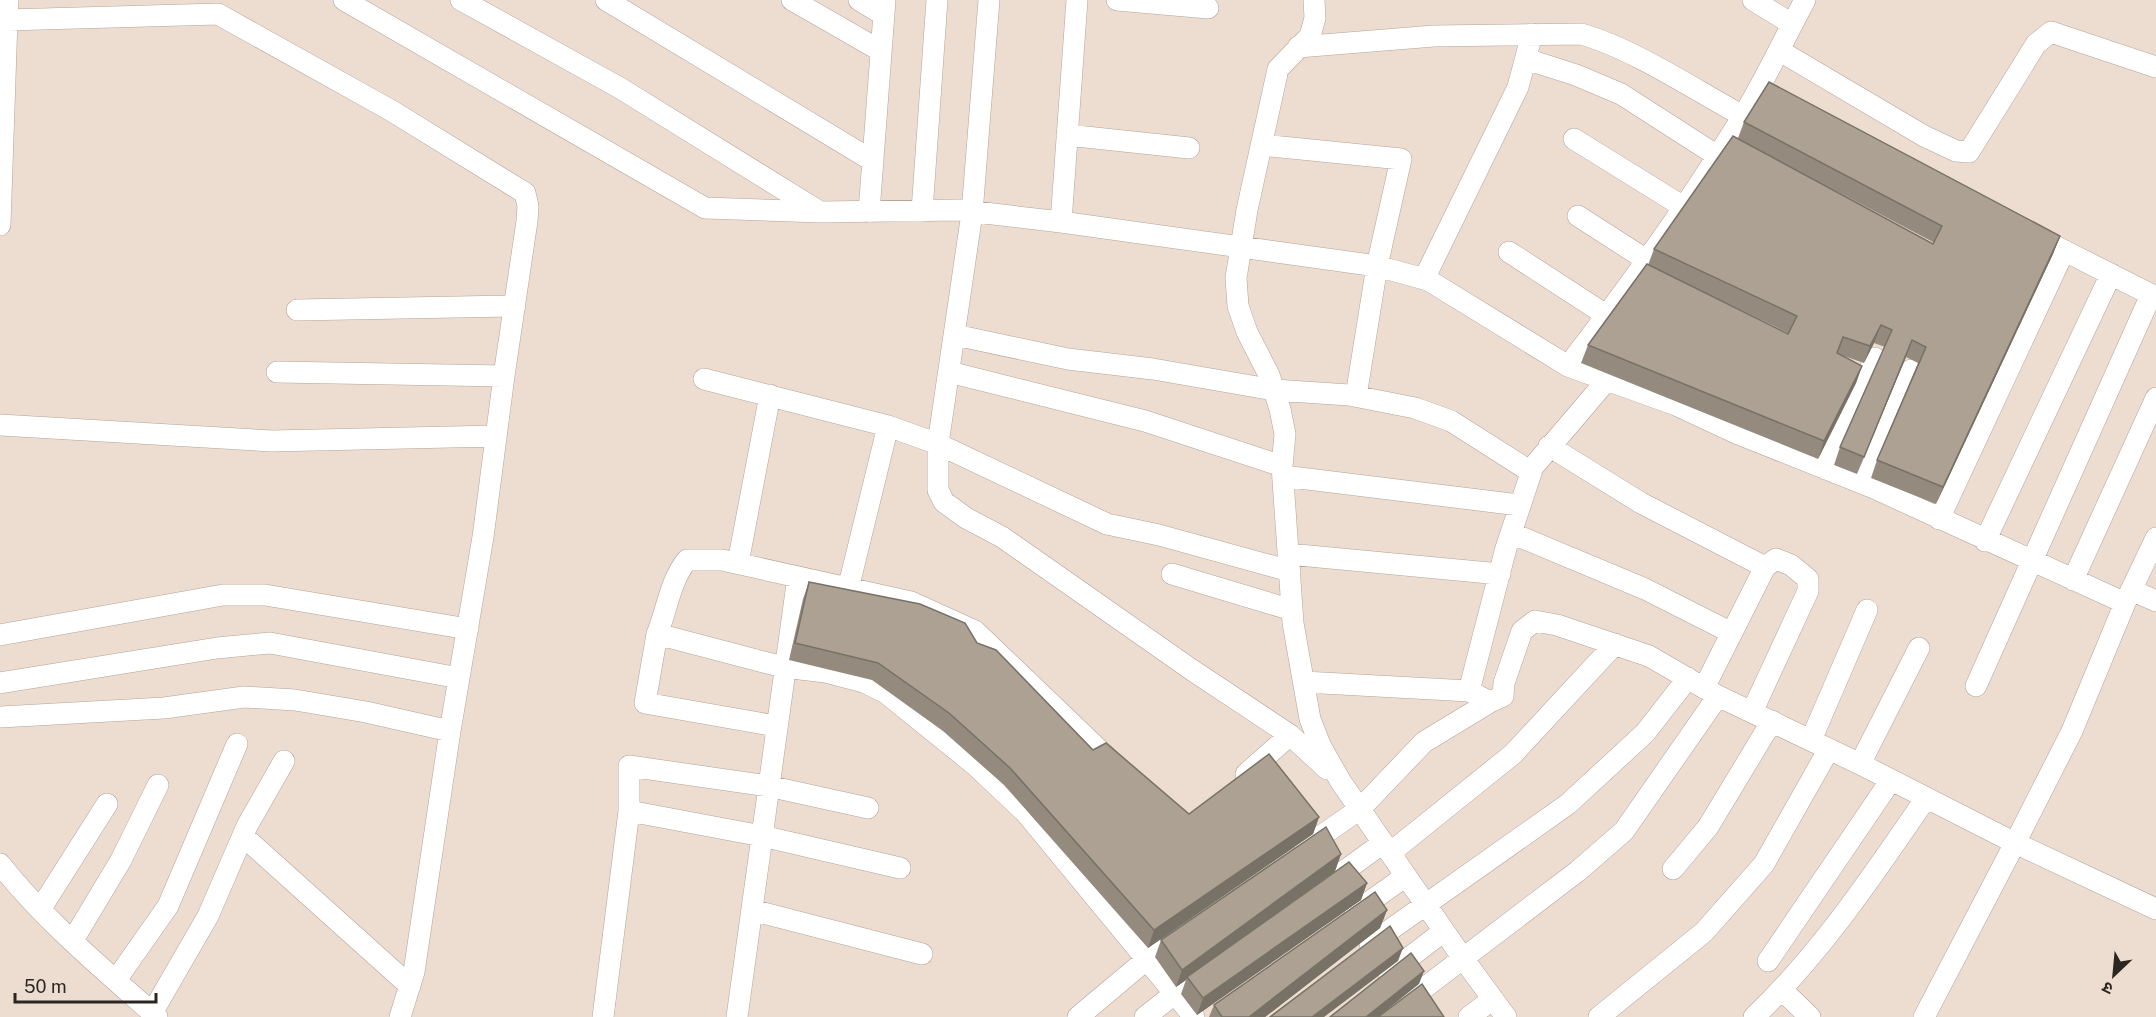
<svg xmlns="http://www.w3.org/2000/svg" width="2156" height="1017" viewBox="0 0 2156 1017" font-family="'Public Sans','Noto Sans Devanagari',sans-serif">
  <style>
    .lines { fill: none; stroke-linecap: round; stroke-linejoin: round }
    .minor-casing { stroke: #b4a498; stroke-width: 22 }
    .minor { stroke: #fff; stroke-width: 21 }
    .wall { fill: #948a7e; fill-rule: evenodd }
    .shaded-wall { fill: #787166 }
    .building { fill: #aca192; stroke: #787166; stroke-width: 1.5 }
  </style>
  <rect width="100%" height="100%" fill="#eddcd0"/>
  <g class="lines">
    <g class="minor-casing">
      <path id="minor" d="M344,0L705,208L821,212L959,210L1061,222L1377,266L1428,280L1568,366L1676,405L1736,433L1874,488L2125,603
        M461,0L620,88L820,212
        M606,0L873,161
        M792,0L881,51
        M859,0L884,15
        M989,0L972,213L938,444V490L944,502L966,518L1002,537L1192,670L1290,735L1327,769
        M1117,0L1208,8
        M1314,0L1315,18L1310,36L1278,69L1247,210L1236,278L1238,306L1247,332L1269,375L1280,409L1285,434L1282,466L1293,623L1310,719L1321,747L1341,782L1462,957L1506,1017
        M1753,0L1792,24
        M0,20H7L8,0
        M1298,47L1434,36L1581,34C1632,48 1695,90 1743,116
        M1780,51L1924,136L1956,151L1969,152L2036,44L2051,32L2156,67
        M1526,59L1576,75L1621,94L1716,155
        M1758,90L1788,106
        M1067,135L1189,148
        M1574,139L1682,206
        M1261,145L1401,159L1377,266L1356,396
        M922,211L937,0
        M869,212L885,0
        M1578,216L1645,259
        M1061,222L1077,0
        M0,225L7,20L218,14L392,111L525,193L528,206L527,221L504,376L483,537L450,731L414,972L400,1017
        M2031,234L2156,297
        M1509,252L1606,315
        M1424,279L1518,87L1532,34
        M297,310L515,306
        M955,335L1068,359L1153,369L1274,390L1349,395L1415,408L1451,421L1531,472
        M1568,366C1630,286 1690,202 1743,116C1766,78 1784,39 1805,0
        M277,372L504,376
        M949,372L1145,421L1282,466
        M704,379L888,426L938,444L1107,524L1159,535L1290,571
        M0,425L272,441L496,436
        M1549,446L1641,503L1765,567
        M1825,469L1875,358
        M1283,476L1519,505
        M1861,483L1911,370
        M1939,519L2064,251
        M1511,533L1645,589L1732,633
        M1985,541L2111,274
        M1288,554L1500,574
        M738,563L770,395
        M1172,574L1292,610
        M2073,580L2156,398
        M848,589L888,426
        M2131,590L2156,601
        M657,634C667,610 670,581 687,560H722L911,602L975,631L1118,768
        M0,635L223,595H265L468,629
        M1304,682L1469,691L1490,702L1503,696L1504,683L1522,631L1535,621L1557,625L1649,656L1718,696L1860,764L2015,843L2072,731L2125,603L2156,538
        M0,683L217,648L270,643L459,678
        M1976,686L2151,295
        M1704,688L1765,567L1776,559L1791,565L1808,579V591L1752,712
        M1469,691L1506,548L1533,467L1607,380
        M0,717L164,708L244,697L295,700L366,712L450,731
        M776,726L645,703L657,634L783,667L826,672L864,682L886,693L975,765L1026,813L1194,1017
        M1811,740L1867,610
        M1860,764L1919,648
        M1246,774L1290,735
        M629,811L762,836L900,868
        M243,836L410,986
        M1305,847L1360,809L1424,742L1490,702
        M1390,853L1513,754L1615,644
        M0,864C45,921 103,969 157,1017
        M1673,869L1708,827L1772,721
        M1329,882L1383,843
        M41,908L107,804
        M752,910L922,954
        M1355,912L1406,876
        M73,940L121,860L158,785
        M1370,944L1568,804L1645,733L1688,678
        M1768,961L1891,780
        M1389,973L1444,931
        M116,980L168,906L237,744
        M1782,990L1810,1017
        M152,1013L208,916L247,826L284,761
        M603,1017L629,811V766L768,786L868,808
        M737,1017L798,577
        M1078,1017L1159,949
        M1145,1017L1187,984
        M1386,1017L1578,871L1624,831L1718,696
        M1469,1017L1493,999
        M1599,1017L1704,932L1764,864L1829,749
        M1754,1017C1822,952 1873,875 1926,798
        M1924,1017L2015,843L2156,909"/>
    </g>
    <use href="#minor" class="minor"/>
  </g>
  <path class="wall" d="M1744,122L2060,236L2053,254L1936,504L1871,478L1877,460L1918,363L1906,357L1857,474L1834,465L1840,447L1885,347L1874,343L1864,363L1844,356L1862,366L1856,383L1818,459L1581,363L1588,345L1648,265L1654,249L1738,138ZM1823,184L1933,242V244ZM1718,299L1788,333V334Z
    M809,582L977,643L1093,750L1189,814L1319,817L1313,834L1148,948L1004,785L943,731L872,680L789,660L803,599Z
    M1341,854L1335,871L1367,883L1361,900L1197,1015L1181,994L1186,980L1176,987L1155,957L1161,940Z
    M1387,910L1380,928L1265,1017H1209L1214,1005Z"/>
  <path class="shaded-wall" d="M2060,236L2053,254L1936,504L1943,487Z
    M1881,325L1874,343L1864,363L1870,346Z
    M1912,340L1906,357L1857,474L1864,457Z
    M1862,366L1856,383L1818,459L1824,441Z
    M1319,817L1313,834L1148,948L1154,930Z
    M1341,854L1335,871L1187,977L1186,980L1176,987L1182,970Z
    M1367,883L1361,900L1197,1015L1203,998Z
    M1387,910L1380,928L1265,1017H1249Z
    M1403,948L1398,961L1324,1017H1312Z
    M1424,971L1419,984L1378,1017H1366Z"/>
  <path class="building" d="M1769,82L2060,236L1943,487L1877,460L1926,347L1912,340L1864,457L1840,447L1892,330L1881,325L1870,346L1843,337L1837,353L1862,366L1824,441L1588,345L1647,264L1788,334L1797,316L1654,249L1733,136L1933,244L1942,226L1744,122Z
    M809,582L920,604L965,623L977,643L996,650L1093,750L1106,743L1189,814L1269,754L1319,817L1154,930L1010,768L949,713L878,663L795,643Z
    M1326,827L1341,854L1182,970L1161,940Z
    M1349,862L1367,883L1203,998L1187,977Z
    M1375,892L1387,910L1249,1017H1222L1214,1005Z
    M1390,926L1403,948L1312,1017H1270Z
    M1411,953L1424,971L1366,1017H1330Z
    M1422,984L1444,1017H1378Z"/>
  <g transform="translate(2114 975) rotate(206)" stroke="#eddcd0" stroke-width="4.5" paint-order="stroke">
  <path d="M0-4.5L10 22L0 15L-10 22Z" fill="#2c2621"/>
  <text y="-9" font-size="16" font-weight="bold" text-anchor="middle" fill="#2c2621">उ</text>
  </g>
  <path d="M15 993v9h141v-9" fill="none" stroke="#2c2621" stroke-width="3"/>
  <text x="24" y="993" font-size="18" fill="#2c2621" stroke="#eddcd0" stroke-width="4.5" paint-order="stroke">50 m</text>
</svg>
